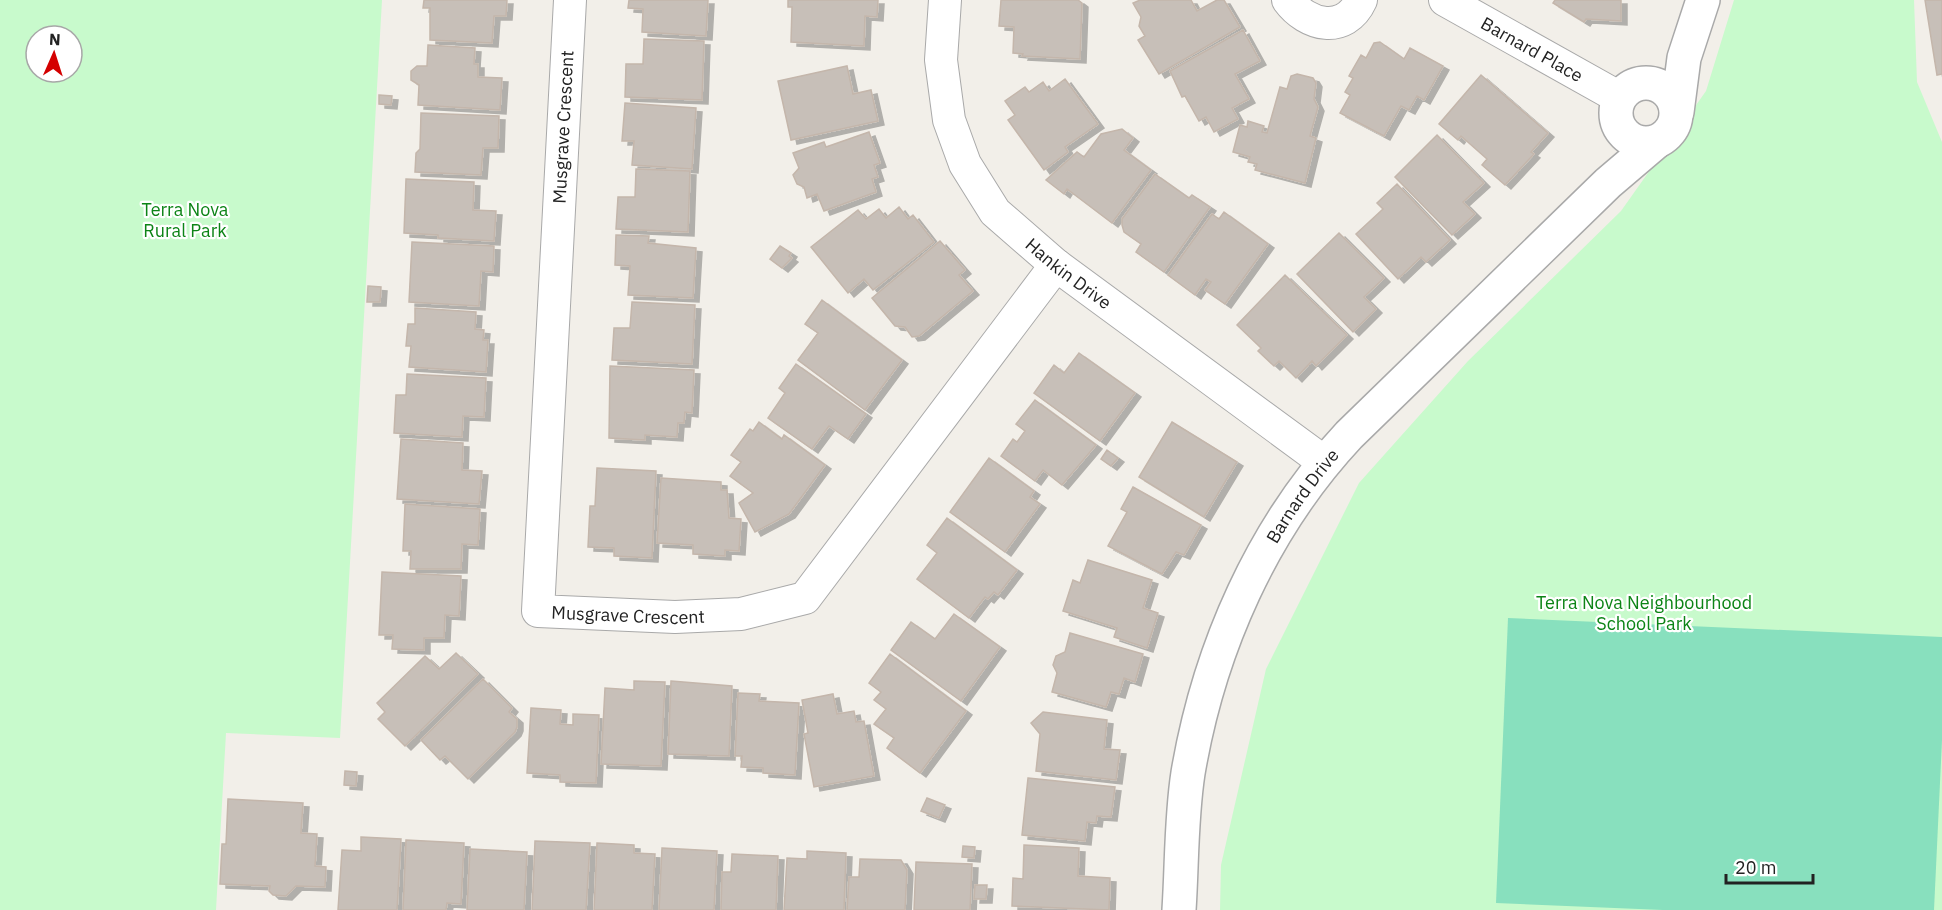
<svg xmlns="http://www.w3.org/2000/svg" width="1942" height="910" viewBox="0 0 1942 910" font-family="'IBM Plex Sans',sans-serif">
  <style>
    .park { fill: #c8facc; fill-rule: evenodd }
    .pitch { fill: #88e0be }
    .building { fill: #c7bfb8; stroke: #c4b6ab; stroke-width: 1.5; filter: url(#shadow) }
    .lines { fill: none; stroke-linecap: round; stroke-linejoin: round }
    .minor-casing { stroke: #a9a9a9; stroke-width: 34 }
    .tertiary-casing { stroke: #a9a9a9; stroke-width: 36 }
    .minor { stroke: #fff; stroke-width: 32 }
    .tertiary { stroke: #fff; stroke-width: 33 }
    .labels { text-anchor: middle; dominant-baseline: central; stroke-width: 4.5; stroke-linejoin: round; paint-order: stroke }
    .street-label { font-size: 18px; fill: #222; stroke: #fff }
    .park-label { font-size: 18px; fill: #0c8416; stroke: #fff }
  </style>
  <defs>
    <filter id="shadow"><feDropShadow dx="6" dy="4" stdDeviation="0" flood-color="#0004"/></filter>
  </defs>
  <rect width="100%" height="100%" fill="#f2efe9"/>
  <path class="park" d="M0,0H382L340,738L226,733L216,910H0ZM36,36H72V72H36Z
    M1734,0H1914L1917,82L1942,142V910H1220L1221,865L1266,669L1359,483L1468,361L1621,211L1706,91Z"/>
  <path class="pitch" d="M1508,618L1942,637V740L1934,910H1663L1496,903Z"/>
  <path class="building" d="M424,0H507L506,16H494L492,43L430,40V8H423Z
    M629,0H708L706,36L642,32L643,9L628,8Z
    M788,0H878L877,17L865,16L864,46L791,42L792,7H788Z
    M1001,0H1078L1082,3L1080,59L1022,56L1023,54L1013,53L1014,27L999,26Z
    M1140,0H1191L1197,11L1217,0H1224L1240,27L1159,74L1138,40L1145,36L1139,26L1141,17L1133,3Z
    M1555,0H1621V21L1586,19L1584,22L1553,3Z
    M1925,0H1942V74L1937,75Z
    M1243,30L1260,61L1235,74L1249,99L1232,108L1238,119L1214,132L1206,117L1199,121L1185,96L1182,97L1170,71Z
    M644,39L704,41L702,100L625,97L626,64H643Z
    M1380,42L1404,59L1410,48L1443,66L1424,100L1417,96L1409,110L1401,106L1384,136L1340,113L1350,95L1345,92L1353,78L1349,76L1361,55L1366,58L1374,43Z
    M428,45L475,48L474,64H478V77L502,78L500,110L418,105L419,85L411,80V71L417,66H427Z
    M847,66L853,94L871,90L878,121L791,140L778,81Z
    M1297,74L1313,78L1316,83L1314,99L1318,107L1310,136L1316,138L1305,183L1255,170L1257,164L1248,162L1250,157L1233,152L1240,125L1247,127L1248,121L1264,126L1262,132L1267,133L1280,87L1287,89L1291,76Z
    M1481,75L1548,133L1531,152L1534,154L1505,185L1482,165L1487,159L1461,136L1458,140L1439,124Z
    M1065,79L1098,124L1065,147L1068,152L1044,170L1008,120L1015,115L1005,101L1025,87L1029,92L1043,82L1049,91Z
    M379,95L392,96L391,105L379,104Z
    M625,103L696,108L692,169L632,165L634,141H622Z
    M421,113L499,116L498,148H483L481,175L415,172L416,153L420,149Z
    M1122,129L1133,138L1124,150L1151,170L1112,223L1067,189L1064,194L1046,180L1077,152L1084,157L1101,134Z
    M869,132L880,163L874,165L878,177L872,179L876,192L824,211L817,194L807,198L804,187L797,184L793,175L799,168L793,153L824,142L826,147Z
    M1437,135L1484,183L1463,202L1475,214L1452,235L1395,177Z
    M636,169L690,171L688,232L616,229L618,197H635Z
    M1155,174L1189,198L1192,195L1210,207L1164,272L1136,252L1141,244L1124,232L1122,225V219Z
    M406,179L474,182L473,210L496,211L494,241L438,238V235L404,233Z
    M1397,184L1450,240L1426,262L1421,257L1398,279L1356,234L1383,209L1377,203Z
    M899,207L908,219L913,215L934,242L873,290L864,279L848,293L811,247L858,210L866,219L879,209L886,218Z
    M1224,212L1268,244L1225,304L1205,290L1211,282L1206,279L1195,295L1168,275L1212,214L1219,219Z
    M1339,233L1384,278L1364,297L1376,309L1353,332L1297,274Z
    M616,235L649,236L648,243L696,248L693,298L628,295L630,266L615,265Z
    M940,241L965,270L959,275L973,291L919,336L912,337L905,327L895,326L872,298Z
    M412,242L494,246L493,272L481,271L479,306L409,302Z
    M780,246L791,253L789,256L792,258L782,268L770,259Z
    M1285,275L1347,335L1316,366L1312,361L1296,378L1279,361L1274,366L1258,351L1261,348L1237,325Z
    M368,286L381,287L380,302H367Z
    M822,300L902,360L865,410L798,360L818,333L805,324Z
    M632,302L695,305L692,364L612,360L614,328H630Z
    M415,308L476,312L475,329L484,330L483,340H488L486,372L409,367L411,346H406L408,324H415Z
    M1079,353L1135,393L1100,441L1034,393L1054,365L1064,373Z
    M796,364L866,414L848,439L829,426L812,449L768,418L785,393L779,388Z
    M610,366L694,370L692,413L685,412L684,423H678L677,437L645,435V440L609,438Z
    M407,374L486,378L484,417L463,416L462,437L394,433L396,395H406Z
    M1035,400L1096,445L1062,485L1043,470L1035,481L1001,456L1013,439L1017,442L1025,431L1016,424Z
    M759,422L782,439L784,435L825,465L789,514L755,532L739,503L753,493L730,476L741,462L731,455L750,429L753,431Z
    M1172,422L1237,462L1204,517L1139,477Z
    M401,439L463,443L462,470L482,471L479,504L397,499Z
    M1107,450L1118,458L1111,466L1101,459Z
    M989,458L1034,491L1030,497L1040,504L1005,552L950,512Z
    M597,468L656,471L652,558L614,556V548L588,547L590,506H595Z
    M661,478L721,482V490H727L729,518L741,519L739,551L725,550V556L693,554V545L657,543Z
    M1133,487L1201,525L1184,555L1176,552L1162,574L1108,546L1127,512L1121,509Z
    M405,504L480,509L478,545L462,544L461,569H410L411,551H403Z
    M947,518L1017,570L998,595L994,592L988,599L985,597L969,618L917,579L937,553L927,545Z
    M1088,560L1152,580L1143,608L1158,613L1147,648L1114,637L1117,628L1063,611L1073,580L1080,583Z
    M382,572L461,576L459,616L445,615L444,638H424V650L392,649L393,635H379Z
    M954,614L1000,647L961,701L891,650L911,622L935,639Z
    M1070,633L1143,654L1135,682L1124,678L1119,694L1111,692L1106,707L1052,692L1057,673L1053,665L1056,656L1065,652Z
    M456,653L478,674L405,746L378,719L385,712L377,703L425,656L439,669Z
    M890,654L966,711L920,773L887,748L894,738L874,724L886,709L874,700L881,692L869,683Z
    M483,679L512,708L509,712L517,719V727L515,732L468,779L445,756L440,760L421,740Z
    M634,681L665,682L661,766L601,764L605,688L634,690Z
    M671,681L732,686L729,756L668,754Z
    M738,693L760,694L759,701L799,703L795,775L763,773V768L741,767L742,756H735Z
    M833,694L837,714L854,711L856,722L864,721L874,776L814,787L804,734L808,733L802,700Z
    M531,708L561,710L560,724L573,725V714L599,715L596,783L560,782V775L527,773Z
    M1043,712L1107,720L1104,749L1120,750L1116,780L1036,771L1040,734L1031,723Z
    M345,771L357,772L356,786L344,785Z
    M1028,778L1115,787L1111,817L1097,816L1096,823L1087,822L1085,841L1022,835Z
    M927,798L945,805L939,818L921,811Z
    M228,799L303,803L301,833L317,834L315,866L326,867L325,887L296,886L286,896L273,895L269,891L270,886L220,884L222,844H226Z
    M361,837L401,839L397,910H338L342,850L361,851Z
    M406,840L464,843L461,904L447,903L446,910H403Z
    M535,841L590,843L586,910H532Z
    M597,843L634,845V853L655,854L652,910H594Z
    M1024,845L1079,848L1078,876L1110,878L1109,910L1012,906L1013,878L1023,879Z
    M963,846L975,847L974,858L962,857Z
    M662,848L717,851L714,910H659Z
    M470,849L527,852L524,910H467Z
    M807,851L846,853L844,910H784L787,858L807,859Z
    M732,854L778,856L776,910H721L722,872H731Z
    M860,859L901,860L907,870L905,910H847L849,877H859Z
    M916,862L972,864L970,910H914Z
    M975,885H987L986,899H974Z"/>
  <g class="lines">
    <g class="minor-casing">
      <g id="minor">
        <path id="s1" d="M570,0L538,611L675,617L741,614L805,598L1056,265"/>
        <path id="s2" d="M945,0L941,60L949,120L965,164L995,212L1056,265L1324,462"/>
        <path d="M1288,0C1307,26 1345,35 1361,0"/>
        <path id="s3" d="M1445,0L1620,98"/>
      </g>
    </g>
    <g class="tertiary-casing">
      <g id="tertiary">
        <circle cx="1646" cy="113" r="30"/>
        <path d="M1677,112L1684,58L1703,0"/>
        <path id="s4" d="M1179,910C1182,865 1181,818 1188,773C1209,649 1262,528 1349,435L1608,183L1655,143"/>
      </g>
    </g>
    <use href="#minor" class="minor"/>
    <use href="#tertiary" class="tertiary"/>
  </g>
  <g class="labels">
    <g class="street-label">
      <text stroke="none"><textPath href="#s3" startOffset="100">Barnard Place</textPath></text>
      <text transform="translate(563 127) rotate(-87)">Musgrave Crescent</text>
      <text stroke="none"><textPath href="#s2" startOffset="320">Hankin Drive</textPath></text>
      <text stroke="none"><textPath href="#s4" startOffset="440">Barnard Drive</textPath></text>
      <text stroke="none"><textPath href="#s1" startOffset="702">Musgrave Crescent</textPath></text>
    </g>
    <g class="park-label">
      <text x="185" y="209">Terra Nova<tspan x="185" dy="21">Rural Park</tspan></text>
      <text x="1644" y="602">Terra Nova Neighbourhood<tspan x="1644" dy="21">School Park</tspan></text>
    </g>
  </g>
  <g transform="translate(54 54) rotate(3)"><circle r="28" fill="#ffffff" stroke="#a7a7a7" stroke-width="1.5"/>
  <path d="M0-4.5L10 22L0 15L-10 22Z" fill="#d40000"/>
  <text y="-9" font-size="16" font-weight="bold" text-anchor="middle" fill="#222222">N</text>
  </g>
  <path d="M1726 874v9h87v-9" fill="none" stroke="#222222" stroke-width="3"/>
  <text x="1735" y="874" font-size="18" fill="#222222" stroke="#ffffff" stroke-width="4.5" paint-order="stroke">20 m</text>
</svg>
